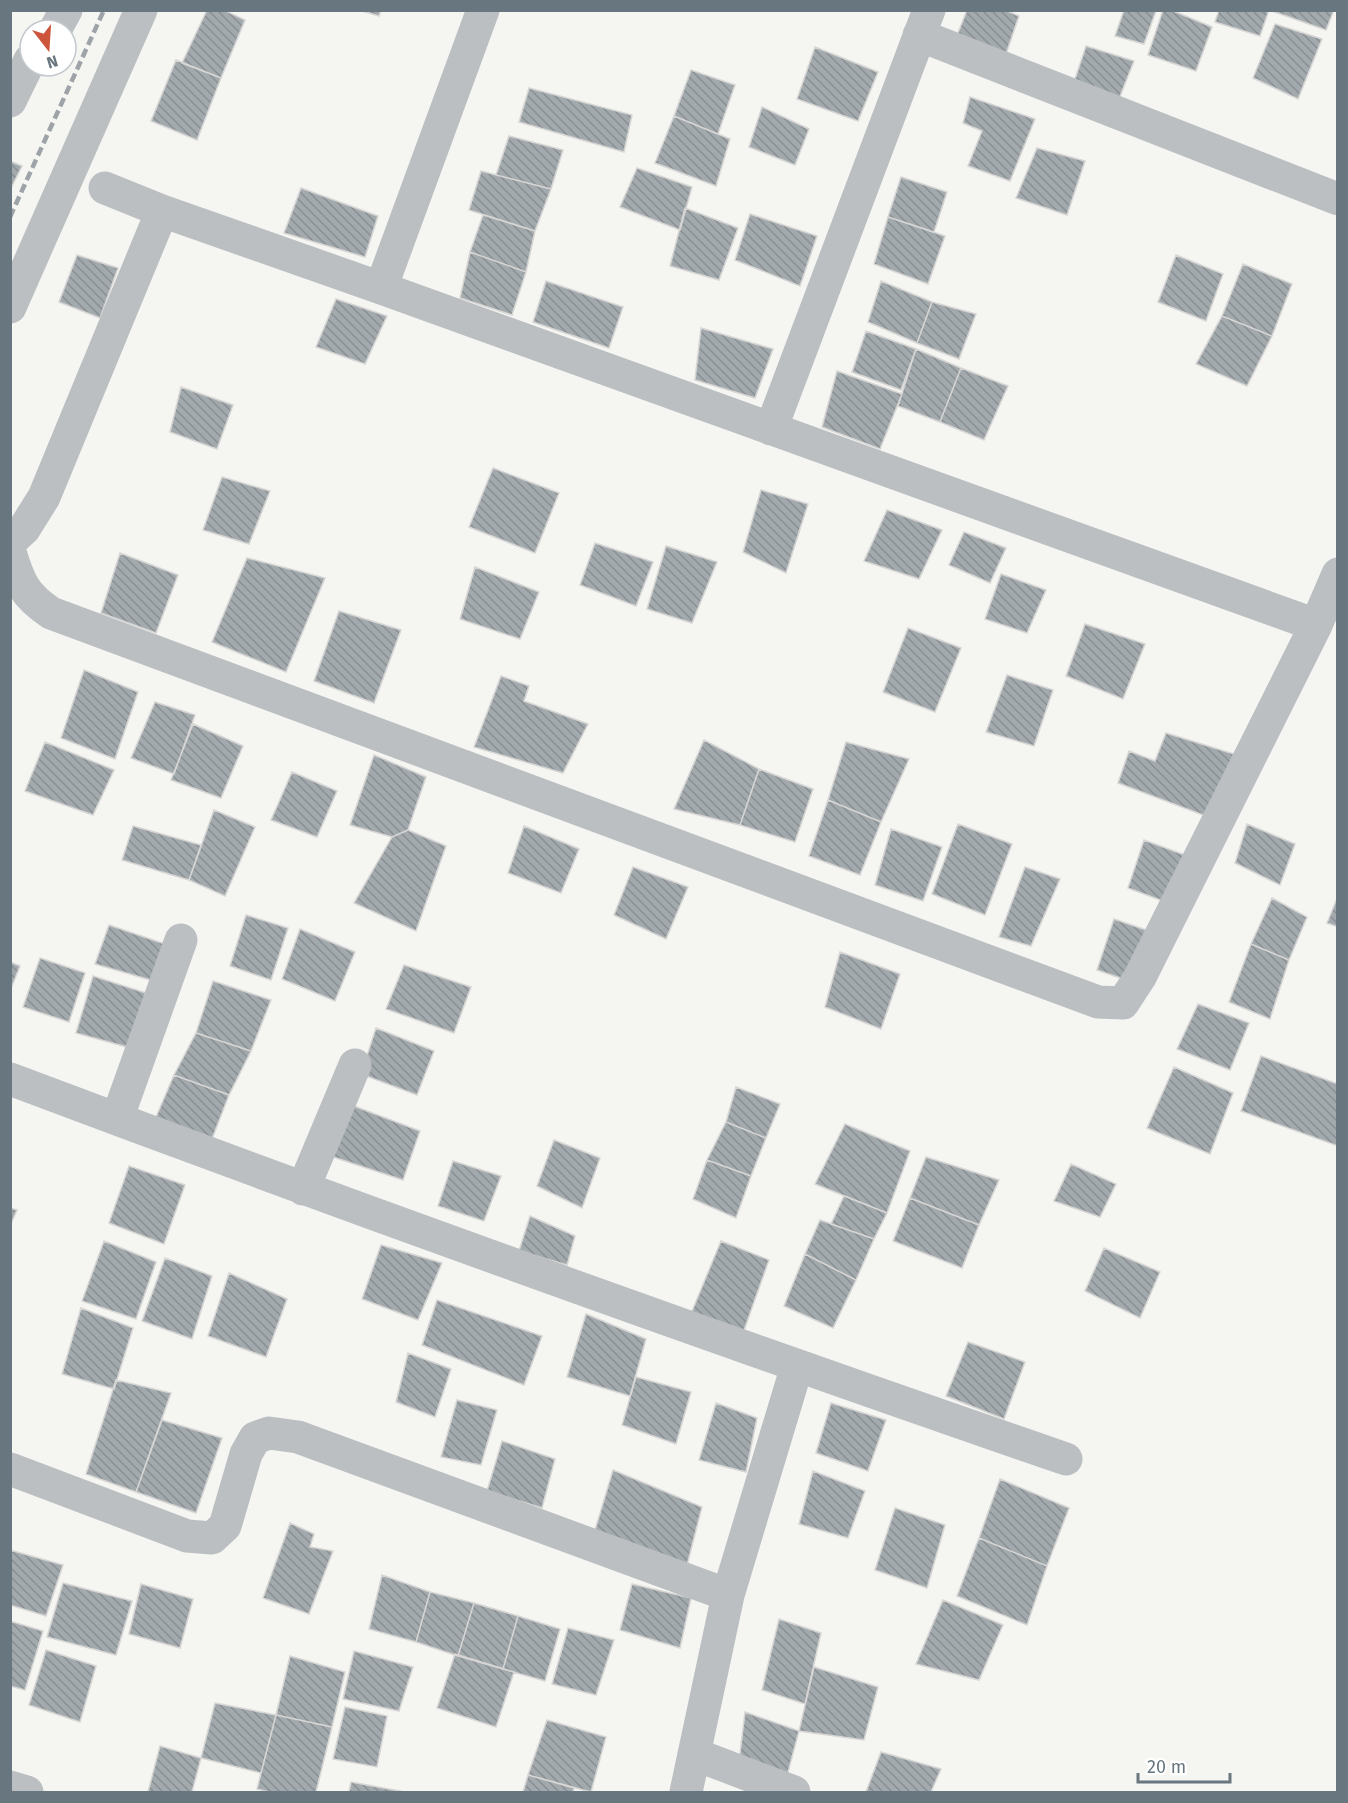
<svg xmlns="http://www.w3.org/2000/svg" width="1348" height="1803" viewBox="0 0 1348 1803" font-family="'Fira Sans',sans-serif">
  <style>
    .building { fill: url(#building-back-hatch); stroke: #d7d6d5; stroke-width: 1.5 }
    .lines { fill: none; stroke-linecap: round; stroke-linejoin: round }
    .minor { stroke: #bbbfc2; stroke-width: 33 }
    .rail { stroke: #9da3a7; stroke-width: 4.5; stroke-dasharray: 9 4.5; stroke-linecap: butt }
  </style>
  <defs>
    <pattern id="building-back-hatch" width="6" height="6" patternUnits="userSpaceOnUse" patternTransform="scale(1.5)"><rect width="6" height="6" fill="#a3aaae"/><path d="M-1 5l2 2M0 0l6 6M5-1l2 2" fill="none" stroke="#898f93"/></pattern>
  </defs>
  <rect width="100%" height="100%" fill="#f5f5f2"/>
  <path class="building" d="M207,10H224L245,20L221,78L182,63Z
    M359,10H381L379,16Z
    M967,10H1005L1019,16L1005,57L956,38Z
    M1124,10L1156,11L1144,44L1115,36Z
    M1163,10H1171L1212,27L1196,71L1148,55Z
    M1219,10H1269L1260,36L1215,22Z
    M1269,10H1334L1326,30Z
    M1275,24L1322,39L1298,99L1253,78Z
    M1086,46L1134,61L1119,99L1074,82Z
    M815,47L878,72L858,121L797,99Z
    M176,60L221,78L197,140L151,121Z
    M691,70L735,85L718,134L674,116Z
    M529,88L632,115L624,152L519,122Z
    M970,97L1035,119L1010,181L968,166L982,131L963,123Z
    M762,107L809,129L795,165L749,147Z
    M674,116L730,139L716,186L655,163Z
    M509,136L563,150L551,189L496,175Z
    M1037,148L1085,161L1067,215L1016,198Z
    M10,161L22,166L10,190Z
    M637,168L692,187L680,230L620,207Z
    M481,171L551,189L535,231L469,210Z
    M901,177L947,192L934,232L888,217Z
    M301,188L378,216L365,257L284,233Z
    M685,208L738,228L719,280L670,266Z
    M750,214L817,236L800,286L735,260Z
    M483,215L535,231L526,272L470,252Z
    M888,217L945,236L928,284L874,264Z
    M470,252L526,272L512,315L460,298Z
    M77,255L118,268L100,318L59,302Z
    M1176,255L1223,274L1206,321L1158,302Z
    M1243,264L1292,284L1272,336L1222,316Z
    M546,281L623,307L609,348L533,322Z
    M881,281L932,302L917,343L868,322Z
    M336,299L387,316L365,364L316,347Z
    M932,302L976,314L959,359L917,343Z
    M1222,316L1272,336L1247,386L1196,364Z
    M701,328L773,349L755,398L695,380Z
    M866,331L916,349L901,390L852,372Z
    M916,349L961,368L940,422L898,406Z
    M961,368L1008,386L984,440L940,422Z
    M837,371L902,394L880,449L822,427Z
    M181,387L233,405L217,449L170,432Z
    M493,468L559,493L535,553L469,527Z
    M222,477L270,491L249,544L203,530Z
    M761,490L808,504L786,573L743,552Z
    M887,510L942,530L919,579L864,561Z
    M964,532L1006,548L990,583L949,565Z
    M595,543L653,562L636,606L580,585Z
    M666,546L717,562L692,623L647,609Z
    M120,553L178,575L156,633L101,613Z
    M247,558L325,578L286,672L212,642Z
    M475,567L539,592L520,639L460,619Z
    M1001,574L1046,590L1027,633L985,619Z
    M339,611L401,630L374,703L314,681Z
    M1085,624L1145,644L1123,699L1066,676Z
    M908,628L961,648L935,712L883,692Z
    M84,670L138,692L115,759L61,738Z
    M1007,675L1053,690L1034,746L986,732Z
    M501,676L529,686L524,701L588,724L563,773L474,747Z
    M155,702L195,715L174,774L131,758Z
    M193,724L243,746L221,798L171,780Z
    M1166,733L1234,754L1211,818L1118,783L1129,751L1155,761Z
    M704,740L759,769L740,825L674,809Z
    M45,742L114,770L93,815L25,791Z
    M846,742L909,759L881,822L828,800Z
    M374,755L426,777L408,830L392,837L350,825Z
    M759,769L813,789L795,842L740,825Z
    M292,772L337,791L317,837L271,820Z
    M828,800L881,822L860,875L809,856Z
    M214,810L255,827L225,896L189,880Z
    M958,824L1012,844L985,915L932,894Z
    M1247,824L1295,844L1280,885L1235,863Z
    M133,826L201,845L189,880L122,860Z
    M524,826L579,849L561,893L508,873Z
    M891,829L942,847L923,901L875,885Z
    M408,830L446,846L416,931L354,903L392,837Z
    M1144,840L1193,858L1171,904L1128,888Z
    M633,867L688,887L666,939L614,915Z
    M1025,867L1060,879L1031,946L999,937Z
    M1338,896V927L1327,923Z
    M1272,898L1307,917L1289,960L1251,944Z
    M246,915L288,928L271,980L230,966Z
    M1114,919L1155,933L1132,982L1097,970Z
    M109,925L165,944L154,981L95,964Z
    M300,929L355,952L335,1001L282,979Z
    M1251,944L1289,960L1270,1019L1229,1002Z
    M840,952L900,974L881,1029L825,1007Z
    M40,958L85,973L69,1022L23,1007Z
    M10,962L20,966L10,991Z
    M404,965L471,987L454,1033L386,1009Z
    M93,976L146,993L127,1047L76,1033Z
    M213,981L271,1000L251,1051L196,1033Z
    M1198,1004L1249,1023L1230,1070L1177,1049Z
    M376,1028L434,1051L417,1095L361,1074Z
    M196,1033L251,1051L229,1095L174,1075Z
    M1261,1056L1338,1084V1146L1241,1111Z
    M1174,1067L1233,1093L1210,1154L1147,1128Z
    M174,1075L229,1095L212,1139L156,1117Z
    M736,1087L780,1104L766,1138L726,1122Z
    M346,1103L420,1131L403,1180L327,1155Z
    M726,1122L766,1138L751,1176L707,1160Z
    M845,1124L910,1151L887,1213L815,1184Z
    M554,1140L600,1158L582,1208L537,1186Z
    M926,1157L999,1180L979,1225L910,1198Z
    M707,1160L751,1176L736,1218L693,1199Z
    M453,1161L501,1176L484,1221L438,1206Z
    M1071,1164L1116,1184L1100,1217L1054,1201Z
    M129,1166L185,1185L164,1244L109,1223Z
    M844,1196L887,1213L874,1239L831,1224Z
    M910,1198L979,1225L962,1268L893,1241Z
    M10,1208L17,1210L10,1226Z
    M530,1216L575,1236L567,1265L519,1251Z
    M820,1220L874,1239L856,1280L805,1254Z
    M104,1241L156,1262L136,1319L82,1301Z
    M721,1241L769,1260L742,1336L690,1316Z
    M381,1245L442,1263L418,1320L362,1299Z
    M1104,1248L1160,1272L1140,1318L1085,1291Z
    M805,1254L856,1280L833,1328L784,1306Z
    M165,1258L212,1276L192,1339L142,1321Z
    M229,1273L287,1299L266,1357L208,1336Z
    M437,1300L542,1336L524,1385L422,1345Z
    M81,1308L133,1328L114,1389L62,1374Z
    M586,1314L646,1339L630,1396L567,1377Z
    M968,1342L1025,1362L1004,1419L946,1396Z
    M408,1353L451,1369L435,1417L396,1402Z
    M636,1377L691,1392L676,1444L622,1425Z
    M116,1380L171,1393L136,1492L86,1474Z
    M457,1400L497,1410L481,1465L441,1457Z
    M716,1403L757,1418L746,1472L699,1460Z
    M831,1403L886,1420L868,1471L816,1453Z
    M162,1420L222,1438L196,1513L136,1492Z
    M502,1441L555,1459L542,1508L487,1491Z
    M613,1470L702,1507L685,1573L592,1540Z
    M813,1471L865,1491L848,1538L799,1524Z
    M1000,1479L1069,1508L1047,1566L979,1538Z
    M895,1508L945,1525L927,1588L875,1570Z
    M290,1523L314,1534L310,1547L333,1551L309,1614L263,1598Z
    M979,1538L1047,1566L1027,1625L957,1596Z
    M10,1550L63,1565L46,1616L10,1605Z
    M382,1575L430,1592L416,1642L369,1629Z
    M63,1583L132,1601L116,1655L47,1637Z
    M141,1584L193,1599L180,1648L129,1634Z
    M632,1584L691,1598L680,1648L620,1630Z
    M430,1592L474,1603L458,1656L416,1642Z
    M943,1600L1003,1625L979,1680L916,1664Z
    M474,1603L518,1616L503,1669L458,1656Z
    M518,1616L560,1629L545,1681L503,1669Z
    M779,1619L821,1633L805,1704L762,1690Z
    M10,1621L43,1631L25,1690L10,1686Z
    M568,1628L614,1640L596,1695L552,1684Z
    M46,1650L96,1666L80,1722L29,1705Z
    M354,1651L413,1667L399,1711L343,1699Z
    M455,1654L514,1672L496,1727L437,1708Z
    M290,1656L345,1672L332,1727L276,1715Z
    M814,1667L878,1687L864,1740L799,1731Z
    M215,1703L276,1715L261,1773L201,1758Z
    M345,1707L387,1716L377,1767L333,1759Z
    M745,1712L799,1731L787,1776L739,1762Z
    M276,1715L332,1727L316,1792H269L257,1789Z
    M547,1720L606,1737L591,1792L528,1775Z
    M160,1746L201,1758L192,1792H148Z
    M881,1752L941,1769L931,1792H866Z
    M528,1775L574,1788L573,1792H523Z
    M351,1782L405,1792H349Z"/>
  <g class="lines">
    <path class="minor" d="M55,30L66,10
      M919,35L1338,199
      M10,101L30,60
      M105,188L162,211L381,288L1316,625
      M381,288L483,10
      M10,307L141,10
      M771,429L929,10
      M10,542L24,529L44,497L162,211
      M10,552C19,582 24,595 51,613L1098,1002L1123,1003L1140,977L1316,625L1338,574
      M10,1079C361,1211 712,1337 1066,1459
      M117,1119L181,940
      M303,1189L355,1065
      M10,1469L187,1536L212,1538L225,1526L246,1454L255,1438L269,1433L298,1437L728,1595
      M694,1754L794,1792
      M10,1787L27,1792
      M686,1792L728,1595L797,1366"/>
    <path class="rail" d="M10,217L104,10"/>
  </g>
  <rect width="1348" height="1803" fill="none" stroke="#68767f" stroke-width="24"/>
  <g transform="translate(48 48) rotate(163)"><circle r="28" fill="#ffffff" stroke="#c3c8cc" stroke-width="1.5"/>
  <path d="M0-4.5L10 22L0 15L-10 22Z" fill="#cd553b"/>
  <text y="-9" font-size="16" font-weight="bold" text-anchor="middle" fill="#68767f">N</text>
  </g>
  <path d="M1138 1773v9h92v-9" fill="none" stroke="#68767f" stroke-width="3"/>
  <text x="1147" y="1773" font-size="18" fill="#68767f" stroke="#ffffff" stroke-width="4.5" paint-order="stroke">20 m</text>
</svg>
